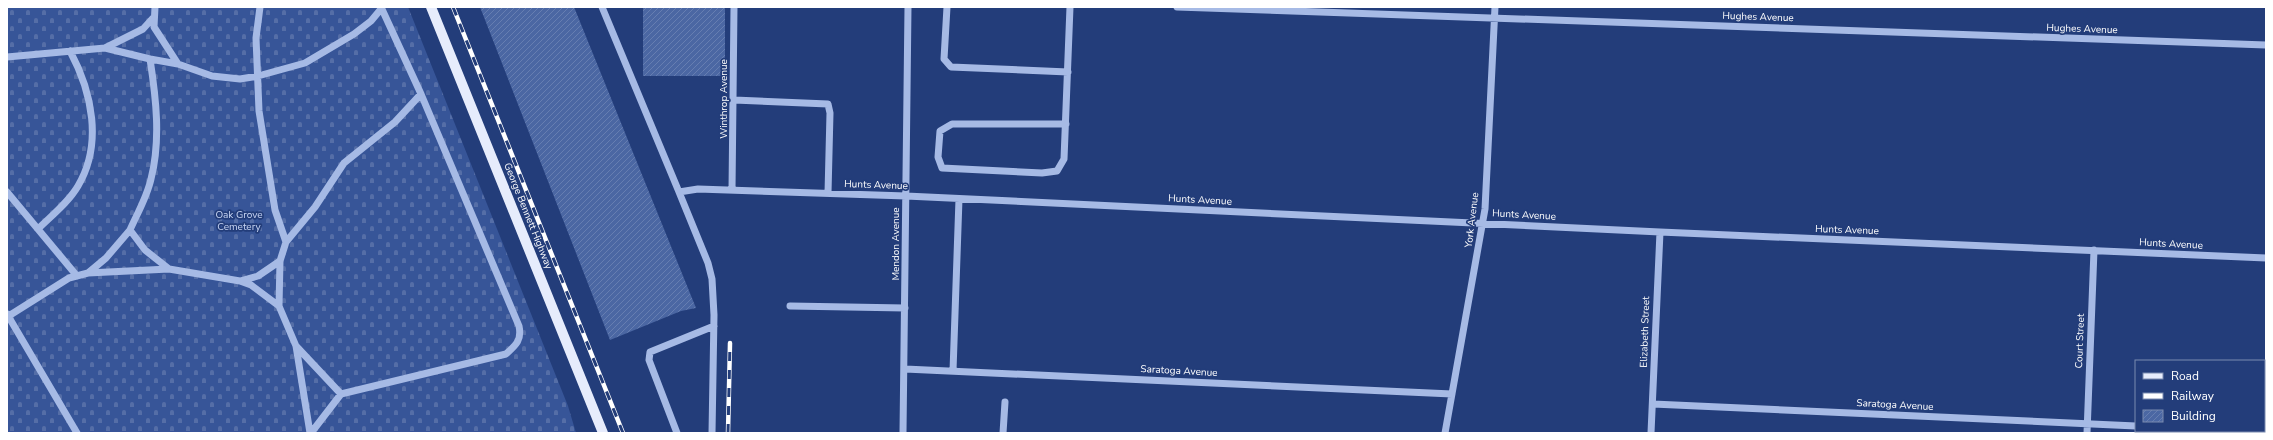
<svg xmlns="http://www.w3.org/2000/svg" width="2273" height="440" viewBox="0 0 2273 440" font-family="'Nunito Sans',sans-serif">
  <style>
    .cemetery { fill: url(#cemetery-stones) }
    .building { fill: url(#building-hatch) }
    .lines { fill: none; stroke-linecap: round; stroke-linejoin: round }
    .minor { stroke: #a6bae5; stroke-width: 7 }
    .major { stroke: #e6ecfc; stroke-width: 10 }
    .rail-casing { stroke: #fff; stroke-width: 4.5 }
    .rail { stroke: #233d7a; stroke-width: 3; stroke-dasharray: 9; stroke-linecap: butt }
    .labels { text-anchor: middle; dominant-baseline: central; stroke-width: 3.5; stroke-linejoin: round; paint-order: stroke }
    .street-label { font-size: 10px; fill: #fff; stroke: #233d7a }
    .park-label { font-size: 10px; fill: #c9d6f4; stroke: #233d7a }
  </style>
  <defs>
    <pattern id="cemetery-stones" width="16" height="16" patternUnits="userSpaceOnUse"><rect width="16" height="16" fill="#375598"/><path d="M2 7V4a2 2 0 0 1 4 0v3zM10 15v-3a2 2 0 0 1 4 0v3z" fill="#556ea7"/></pattern>
    <pattern id="building-hatch" width="6" height="6" patternUnits="userSpaceOnUse"><rect width="6" height="6" fill="#4b67a3"/><path d="M-1 1l2-2M0 6l6-6M5 7l2-2" fill="none" stroke="#667eb1"/></pattern>
  </defs>
  <rect width="100%" height="100%" fill="#233d7a"/>
  <path class="cemetery" d="M7,7H408L568,406L576,433H7Z"/>
  <path class="building" d="M480,7H574L696,308L681,311L610,340Z
    M643,7H725V76H643Z"/>
  <g class="lines">
    <path class="minor" d="M155,7L154,27L178,64L212,76L240,79L258,76L305,63L354,34L371,21L381,9
      M260,7L256,38L259,111L275,210L286,242
      M602,7L679,192L698,189L906,196L1660,232L2266,258
      M947,7L944,59L951,67L1068,72
      M1177,7L2266,45
      M7,57L105,48
      M150,59L105,48L143,29L153,18
      M734,100L828,104L830,113L828,193
      M1066,124H952L940,131L938,157L942,168L1042,173L1057,171L1064,159L1070,7
      M732,190L734,7
      M7,192L77,276
      M679,192L708,263L712,279L714,315L712,433
      M38,229C51,216 68,203 78,186C103,144 92,92 70,51
      M169,269L145,250L130,230C137,214 147,197 151,179C161,140 156,98 150,59L178,64
      M88,273L106,258L130,230
      M279,306L251,285L240,281L258,276L280,261
      M790,306L905,308
      M7,314L77,433
      M7,317L69,278L88,273L169,269L240,281
      M296,346L279,306L280,261L286,242L315,207L344,163L395,122L421,94
      M905,369L1452,394
      M953,371L959,199
      M1653,404L2136,426
      M2249,431L2266,432
      M310,433L296,346L341,394
      M311,433L341,394L506,354C516,345 522,340 519,326L421,94L381,7
      M677,433L649,360L650,352L714,326
      M903,433L908,7
      M1003,433L1005,402
      M1445,433L1485,209L1495,7
      M1651,433L1660,232
      M2087,433L2094,250"/>
    <path class="major" d="M431,7L603,433"/>
    <g class="rail-casing">
      <path id="rail" d="M453,7L623,433
        M728,433L730,343"/>
    </g>
    <use href="#rail" class="rail"/>
  </g>
  <g class="labels">
    <g class="street-label">
      <text transform="translate(1758 17) rotate(2)">Hughes Avenue</text>
      <text transform="translate(2082 29) rotate(2)">Hughes Avenue</text>
      <text transform="translate(724 99) rotate(-90)">Winthrop Avenue</text>
      <text transform="translate(876 185) rotate(2)">Hunts Avenue</text>
      <text transform="translate(1200 200) rotate(3)">Hunts Avenue</text>
      <text transform="translate(1524 215) rotate(3)">Hunts Avenue</text>
      <text transform="translate(528 216) rotate(68)">George Bennett Highway</text>
      <text transform="translate(1472 220) rotate(-83)">York Avenue</text>
      <text transform="translate(1847 230) rotate(2)">Hunts Avenue</text>
      <text transform="translate(896 244) rotate(-90)">Mendon Avenue</text>
      <text transform="translate(2171 244) rotate(3)">Hunts Avenue</text>
      <text transform="translate(1645 332) rotate(-88)">Elizabeth Street</text>
      <text transform="translate(2080 341) rotate(-88)">Court Street</text>
      <text transform="translate(1179 371) rotate(3)">Saratoga Avenue</text>
      <text transform="translate(1895 405) rotate(3)">Saratoga Avenue</text>
    </g>
    <g class="park-label">
      <text x="239" y="215">Oak Grove<tspan x="239" dy="12">Cemetery</tspan></text>
    </g>
  </g>
  <rect width="2273" height="440" fill="none" stroke="#ffffff" stroke-width="16"/>
  <rect x="2135" y="360" width="130" height="72" fill="#233d7a" stroke="#7b8baf"/>
  <rect x="2143" y="373" width="20" height="6" fill="#e6ecfc" stroke="#7b8baf"/>
  <text x="2171" y="380" font-size="12" fill="#ffffff">Road</text>
  <rect x="2143" y="393" width="20" height="6" fill="#ffffff" stroke="#7b8baf"/>
  <text x="2171" y="400" font-size="12" fill="#ffffff">Railway</text>
  <rect x="2143" y="410" width="20" height="12" fill="url(#building-hatch)" stroke="#7b8baf"/>
  <text x="2171" y="420" font-size="12" fill="#ffffff">Building</text>
</svg>
